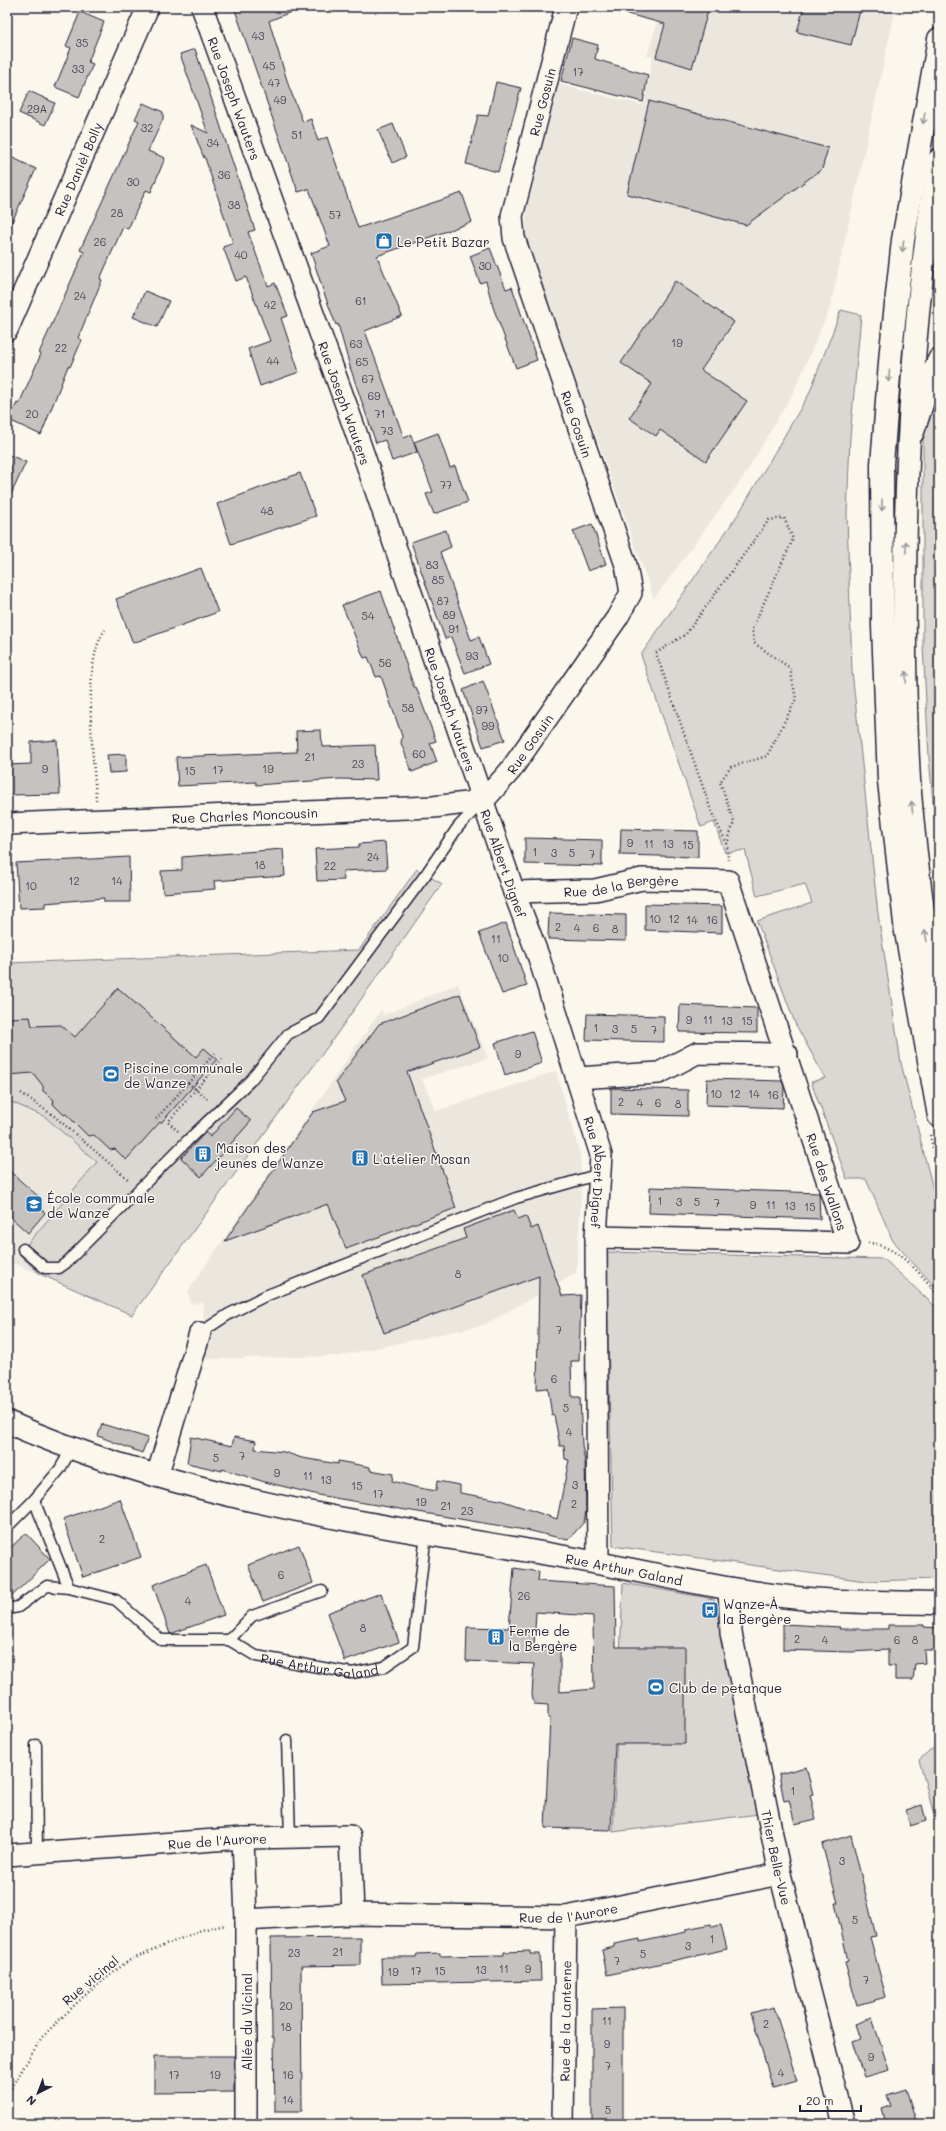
<svg xmlns="http://www.w3.org/2000/svg" width="946" height="2131" viewBox="0 0 946 2131" font-family="Mali,sans-serif">
  <style>
    .built { fill: #ebe7df }
    .green { fill: #dbd8d3; stroke: #7e7d87 }
    .building { fill: #c6c2c0; stroke: #22223b; fill-rule: evenodd }
    .lines { fill: none; stroke-linecap: round; stroke-linejoin: round }
    .lane-casing { stroke: #22223b; stroke-width: 13 }
    .street-casing { stroke: #22223b; stroke-width: 24 }
    .secondary-casing { stroke: #22223b; stroke-width: 25 }
    .path { stroke: #22223b; stroke-width: 2.5; stroke-dasharray: 1 3; stroke-linecap: butt }
    .lane { stroke: #fbf7ec; stroke-width: 10 }
    .street { stroke: #fbf7ec; stroke-width: 21 }
    .secondary { stroke: #fbf7ec; stroke-width: 22 }
    .oneway { stroke: #99979c }
    .labels { text-anchor: middle; dominant-baseline: central; stroke-width: 3; stroke-linejoin: round; paint-order: stroke }
    .number-label { font-size: 11px; fill: #4b4a5c }
    .street-label { font-size: 13px; fill: #22223b; stroke: #fbf7ec }
    .poi-label { font-size: 13px; fill: #22223b; stroke: #fbf7ec; text-anchor: start }
  </style>
  <rect width="100%" height="100%" fill="#fbf7ec"/>
  <filter id="ink" filterUnits="userSpaceOnUse"><feTurbulence type="fractalNoise" baseFrequency=".025" numOctaves="2"/><feDisplacementMap in="SourceGraphic" scale="8" xChannelSelector="R" yChannelSelector="G"/><feConvolveMatrix kernelMatrix="1 2 1 2 8 2 1 2 1" color-interpolation-filters="sRGB"/></filter>
  <g filter="url(#ink)">
    <path class="built" d="M662,7H896L830,308L794,391L744,476L654,599L526,240V213L557,84L642,105L653,57L647,56Z
      M458,984L488,1058L422,1079L436,1111L556,1071L580,1154L582,1185L576,1273L484,1325L339,1356L205,1359L203,1303L191,1304L188,1291L381,1010L384,1015Z
      M7,1100L45,1117L97,1162L20,1253L40,1274L7,1261Z"/>
    <path class="green" d="M841,310L861,315L850,437L847,515L852,671L878,914L901,1063L939,1213V1291L893,1241L866,1179H847L811,1082L825,1078L795,1023L757,921L812,903L805,884L757,896L745,850L725,853L714,822L701,827L641,655L739,513L809,394Z
      M939,385V870L929,757L923,646V425Z
      M417,869L442,884L336,1035L132,1315L40,1274L19,1254L97,1162L45,1117L7,1100V963L359,950Z
      M606,1252L884,1259L939,1310V1579L866,1581L613,1546Z
      M623,1583L714,1599L759,1814L613,1832Z
      M939,1742V1833L919,1760Z"/>
    <path class="building" d="M234,7H303L269,21L289,87L303,122L311,119L318,141L327,137L358,228L462,193L472,222L377,256L402,316L365,331L404,438L411,435L417,452L392,461L385,440L376,443L350,367L338,324L336,325L324,293L311,253L330,246L309,189L298,192Z
      M620,7H709L692,68L656,57L665,24L620,12Z
      M804,7H861L851,45L797,32Z
      M80,12L104,22L88,62L93,64L79,97L55,87L71,48L66,46Z
      M572,38L598,45L595,59L648,75L643,102L561,81Z
      M195,49L255,230L248,232L268,286L275,283L288,316L281,318L299,372L260,386L248,349L270,341L246,277L236,281L223,247L233,243L205,158H204L191,125L208,133L180,54Z
      M496,82L521,88L498,172L466,164L478,115L488,116Z
      M29,91L55,103L45,125L19,113Z
      M649,101L828,148L822,169L746,225L627,194Z
      M143,103L163,112V119L148,151L165,158L151,192L146,190L128,229L123,227L100,279L102,280L78,338L82,340L70,367L68,366L41,435L9,420L17,403L19,404L41,354L39,353L84,252L80,250L139,121L135,119Z
      M393,124L406,157L392,163L378,130Z
      M7,155L36,169L7,233Z
      M490,248L506,289L512,287L537,360L516,368L493,307L486,281L480,283L470,256Z
      M675,281L734,322L701,370L747,401L706,461L660,430L656,436L629,418L652,384L621,363Z
      M145,291L169,301L157,327L133,317Z
      M438,433L450,468L455,466L468,502L434,514L426,494L433,492L414,442Z
      M7,454L26,462L7,503Z
      M300,473L316,516L231,544L217,504Z
      M592,524L606,564L588,571L573,531Z
      M446,530L451,547L440,552L471,640L479,637L489,664L465,673L451,637L445,639L411,542Z
      M201,568L218,612L133,643L116,599Z
      M381,591L414,687H416L436,741L430,743L437,762L412,772L401,743L402,736L381,676L376,677L368,657L364,658L342,605Z
      M483,681L505,740L483,747L463,690Z
      M321,730L322,747L375,745L377,780L340,779L256,785V782L178,786L176,757L297,752L296,731Z
      M57,740L60,794L7,795V765L31,764V742Z
      M126,754V772L109,773L107,755Z
      M621,829L698,831V857L620,855Z
      M525,838L602,840V866L525,864Z
      M385,842L387,869L343,871L344,880L317,881L315,849L359,847V844Z
      M283,849L285,876L214,881L215,889L163,893L161,871L182,870V857Z
      M129,857L130,902H104V898L45,903V907L19,908L16,863Z
      M645,904L722,906V933L645,930Z
      M549,913L626,915V941L548,939Z
      M506,923L527,986L502,994L479,933Z
      M118,988L196,1057L204,1048L217,1059L161,1123L160,1122L126,1160L115,1149L110,1150L94,1135L88,1136L66,1114L64,1115L53,1104L54,1100L43,1091V1086L33,1073L7,1075V1018L30,1017L32,1026L61,1025L75,1037Z
      M460,994L480,1047L407,1072L456,1208L346,1249L328,1204L225,1241L313,1112L345,1101L336,1082L379,1024Z
      M680,1005L757,1008V1033L679,1032Z
      M587,1014L664,1016V1042L586,1040Z
      M532,1031L542,1063L505,1075L495,1043Z
      M707,1079L782,1081L784,1087L783,1108L706,1105Z
      M611,1088L688,1090V1116L611,1114Z
      M236,1108L251,1121L201,1177L181,1158L206,1132L210,1137Z
      M7,1169L39,1197L34,1203L45,1213L28,1233L7,1214Z
      M650,1187L819,1193L820,1219L649,1213Z
      M514,1210L518,1219L526,1216L531,1229L538,1226L562,1296L581,1295L579,1361H571L572,1397H580L582,1445L585,1462L586,1511L584,1522L568,1540L531,1531L323,1496L265,1482L222,1469V1471L187,1463L191,1437L232,1446L234,1437L256,1441L255,1449L284,1452L302,1458L338,1464V1461L370,1467V1470L393,1474L392,1481L419,1488L436,1491L437,1481L460,1485V1493L500,1500L557,1519L569,1460L565,1459L564,1446H560L554,1415L552,1416L548,1388L537,1389L539,1276L384,1333L363,1275L466,1238L463,1229Z
      M102,1424L148,1438L142,1453L98,1436Z
      M120,1499L141,1557L83,1577L63,1519Z
      M26,1533L50,1559L7,1601V1551Z
      M299,1545L313,1583L263,1602L248,1565Z
      M206,1565L224,1615L170,1634L153,1585Z
      M514,1568L539,1572L538,1581L615,1586L616,1647H685V1744H615L611,1830L545,1828L550,1718H548V1705L534,1704L532,1695L534,1664L466,1661L467,1627L509,1628ZM536,1612L593,1616L594,1689L560,1692V1647L534,1646Z
      M381,1593L399,1642L345,1661L327,1613Z
      M783,1624L840,1627L839,1629H888V1625H924V1627L939,1628V1650H924L925,1663L915,1664L913,1680H895V1666H888V1650L850,1652L783,1650Z
      M806,1767L813,1794L810,1795L816,1819L795,1824L789,1800L784,1801L779,1774Z
      M922,1805L926,1821L910,1826L906,1810Z
      M851,1835L876,1936L870,1937L886,1997L857,2005L845,1962L848,1961L835,1903H838L822,1844Z
      M711,1924L712,1927L721,1925L727,1949L607,1975L602,1950L614,1947V1944L640,1939V1942L686,1932V1929Z
      M360,1937V1965L301,1966L302,2111H275L274,2037H272L271,1938Z
      M530,1951V1954H540L541,1981L382,1984L381,1957H416L417,1954L440,1953V1956L504,1955V1952Z
      M774,2007L797,2081L773,2088L751,2013Z
      M623,2008V2124H592V2009Z
      M872,2018L889,2070L864,2077L852,2042L860,2039L855,2024Z
      M154,2056H234V2092L154,2093Z
      M906,2089L917,2124H886L882,2109L891,2106L887,2095Z"/>
    <g class="lines">
      <g class="lane-casing">
        <g id="lane">
          <path d="M23,1249L45,1268H59L66,1263L188,1140L250,1081L288,1034L319,1018L426,874L458,827L481,803"/>
          <path d="M200,1333L229,1314L265,1296L516,1198L600,1174"/>
          <path id="s1" d="M72,1448L60,1469L34,1500L69,1588L116,1600L161,1640H229L256,1656L352,1673L384,1667L413,1647L426,1533"/>
          <path d="M7,1527L34,1500"/>
          <path d="M7,1609L18,1607L47,1586L69,1588"/>
          <path d="M229,1640L252,1616L322,1591"/>
          <path d="M287,1740L290,1837"/>
          <path d="M36,1745L37,1854"/>
        </g>
      </g>
      <g class="street-casing">
        <g id="street">
          <path id="s2" d="M202,7L353,424L514,892L539,958L601,1155L596,1237L598,1562"/>
          <path id="s3" d="M7,330L148,7"/>
          <path d="M913,433L934,369L939,359"/>
          <path id="s4" d="M483,801L510,771L617,618L631,593L626,565L514,238L512,216L566,7"/>
          <path id="s5" d="M7,824L433,807L483,801"/>
          <path id="s6" d="M514,892L595,890L642,879L728,881L848,1243L596,1237"/>
          <path d="M577,1078L659,1073L697,1053L787,1054"/>
          <path d="M157,1476L200,1333"/>
          <path id="s7" d="M729,1588L731,1633L780,1874L844,2124"/>
          <path d="M243,1838L246,1920V2124"/>
          <path id="s8" d="M7,1855L243,1838L350,1836L353,1914"/>
          <path id="s9" d="M246,1920L353,1914L566,1917L780,1874"/>
          <path id="s10" d="M563,2124L566,1917"/>
        </g>
      </g>
      <g class="secondary-casing">
        <g id="secondary">
          <path d="M939,39L903,240L891,350L882,464L883,626L889,781L906,932L939,1116"/>
          <path d="M939,160C917,279 909,400 906,521C904,607 904,694 909,780C915,859 926,938 939,1016"/>
          <path id="s11" d="M7,1422C174,1496 357,1522 536,1552C631,1567 729,1594 824,1600C862,1603 901,1602 939,1603"/>
        </g>
      </g>
      <path class="path" d="M935,18L938,7
        M96,800C94,759 81,662 105,630
        M727,844L712,813L656,653L686,634L769,520L784,518L793,539L752,629L754,643L790,668L796,699L767,756L731,767L720,782L734,822L727,844L728,860
        M188,1083L209,1100
        M21,1093L54,1116L129,1180
        M156,1119L215,1053
        M178,1131L168,1122L222,1059
        M930,1135L939,1176
        M868,1243C896,1244 923,1276 939,1296
        M7,2095L42,2037L85,1995L128,1961L201,1930L226,1925"/>
      <use href="#lane" class="lane"/>
      <use href="#street" class="street"/>
      <use href="#secondary" class="secondary"/>
    </g>
    <defs><path id="oneway-shaft" d="M-6 0H5M1.5-3L5.5 0L1.5 3" fill="none" stroke-width="1.6" stroke-linecap="round" stroke-linejoin="round"/></defs>
    <g class="oneway">
      <use href="#oneway-shaft" transform="translate(924 118) rotate(100)"/>
      <use href="#oneway-shaft" transform="translate(903 246) rotate(97)"/>
      <use href="#oneway-shaft" transform="translate(889 376) rotate(95)"/>
      <use href="#oneway-shaft" transform="translate(882 505) rotate(90)"/>
      <use href="#oneway-shaft" transform="translate(906 547) rotate(-89)"/>
      <use href="#oneway-shaft" transform="translate(906 677) rotate(-92)"/>
      <use href="#oneway-shaft" transform="translate(912 807) rotate(-96)"/>
      <use href="#oneway-shaft" transform="translate(926 936) rotate(-99)"/>
    </g>
  </g>
  <defs>
    <g id="shop-square" transform="scale(0.9)"><rect x="-9" y="-9" width="18" height="18" rx="4" fill="#1f6fb2" stroke="#fbf7ec"/><path d="M-5-2.5h2.3a2.7 3.5 0 0 1 5.4 0H5L5.5 6h-11ZM-1.5-2.5h3a1.5 2.3 0 0 0-3 0Z" fill="#fff"/></g>
    <g id="stadium-square" transform="scale(0.9)"><rect x="-9" y="-9" width="18" height="18" rx="4" fill="#1f6fb2" stroke="#fbf7ec"/><path d="M0-5a6.5 5 0 1 0 0 10a6.5 5 0 1 0 0-10ZM-3.5-1.8h7v3.6h-7Z" fill="#fff"/></g>
    <g id="building-square" transform="scale(0.9)"><rect x="-9" y="-9" width="18" height="18" rx="4" fill="#1f6fb2" stroke="#fbf7ec"/><path d="M-4-6H4V6H1V3H-1V6H-4ZM-2.5-4.3h1.7v1.8h-1.7ZM.8-4.3h1.7v1.8H.8ZM-2.5-1h1.7V.8h-1.7ZM.8-1h1.7V.8H.8Z" fill="#fff"/></g>
    <g id="school-square" transform="scale(0.9)"><rect x="-9" y="-9" width="18" height="18" rx="4" fill="#1f6fb2" stroke="#fbf7ec"/><path d="M0-5L7-2L0 1L-7-2ZM-4 1L0 2.5L4 1V4Q0 6-4 4Z" fill="#fff"/></g>
    <g id="bus-square" transform="scale(0.9)"><rect x="-9" y="-9" width="18" height="18" rx="4" fill="#1f6fb2" stroke="#fbf7ec"/><path d="M-5-6H5V4H4V6H2V4H-2V6H-4V4H-5ZM-3.5-4V0h7V-4ZM-3.5 1.2v1.5H-2V1.2ZM2 1.2v1.5H3.5V1.2Z" fill="#fff"/></g>
  </defs>
  <g fill-rule="evenodd">
    <use href="#shop-square" x="384" y="241"/>
    <use href="#stadium-square" x="111" y="1074"/>
    <use href="#building-square" x="203" y="1154"/>
    <use href="#building-square" x="360" y="1158"/>
    <use href="#school-square" x="34" y="1204"/>
    <use href="#bus-square" x="710" y="1610"/>
    <use href="#building-square" x="496" y="1637"/>
    <use href="#stadium-square" x="656" y="1687"/>
  </g>
  <g class="labels">
    <g class="number-label">
      <text x="258" y="35">43</text>
      <text x="82" y="42">35</text>
      <text x="269" y="65">45</text>
      <text x="78" y="68">33</text>
      <text x="578" y="71">17</text>
      <text x="274" y="82">47</text>
      <text x="280" y="99">49</text>
      <text x="37" y="108">29A</text>
      <text x="147" y="127">32</text>
      <text x="297" y="134">51</text>
      <text x="213" y="142">34</text>
      <text x="224" y="174">36</text>
      <text x="133" y="181">30</text>
      <text x="234" y="204">38</text>
      <text x="117" y="212">28</text>
      <text x="335" y="214">57</text>
      <text x="100" y="241">26</text>
      <text x="241" y="254">40</text>
      <text x="485" y="265">30</text>
      <text x="80" y="295">24</text>
      <text x="361" y="300">61</text>
      <text x="270" y="304">42</text>
      <text x="677" y="342">19</text>
      <text x="356" y="343">63</text>
      <text x="61" y="347">22</text>
      <text x="273" y="360">44</text>
      <text x="362" y="361">65</text>
      <text x="368" y="378">67</text>
      <text x="374" y="395">69</text>
      <text x="32" y="413">20</text>
      <text x="380" y="413">71</text>
      <text x="387" y="430">73</text>
      <text x="446" y="484">77</text>
      <text x="267" y="510">48</text>
      <text x="432" y="564">83</text>
      <text x="438" y="579">85</text>
      <text x="443" y="600">87</text>
      <text x="449" y="614">89</text>
      <text x="368" y="615">54</text>
      <text x="454" y="628">91</text>
      <text x="472" y="655">93</text>
      <text x="385" y="662">56</text>
      <text x="408" y="707">58</text>
      <text x="482" y="709">97</text>
      <text x="488" y="725">99</text>
      <text x="419" y="753">60</text>
      <text x="310" y="756">21</text>
      <text x="358" y="763">23</text>
      <text x="45" y="768">9</text>
      <text x="268" y="768">19</text>
      <text x="218" y="769">17</text>
      <text x="190" y="770">15</text>
      <text x="630" y="842">9</text>
      <text x="649" y="843">11</text>
      <text x="668" y="843">13</text>
      <text x="688" y="844">15</text>
      <text x="535" y="851">1</text>
      <text x="554" y="852">3</text>
      <text x="572" y="852">5</text>
      <text x="592" y="853">7</text>
      <text x="373" y="856">24</text>
      <text x="260" y="864">18</text>
      <text x="330" y="865">22</text>
      <text x="74" y="880">12</text>
      <text x="117" y="880">14</text>
      <text x="31" y="885">10</text>
      <text x="655" y="918">10</text>
      <text x="674" y="918">12</text>
      <text x="692" y="919">14</text>
      <text x="712" y="919">16</text>
      <text x="558" y="926">2</text>
      <text x="577" y="927">4</text>
      <text x="596" y="927">6</text>
      <text x="615" y="928">8</text>
      <text x="496" y="938">11</text>
      <text x="503" y="957">10</text>
      <text x="689" y="1019">9</text>
      <text x="708" y="1019">11</text>
      <text x="727" y="1020">13</text>
      <text x="747" y="1020">15</text>
      <text x="596" y="1027">1</text>
      <text x="615" y="1028">3</text>
      <text x="634" y="1028">5</text>
      <text x="654" y="1029">7</text>
      <text x="518" y="1053">9</text>
      <text x="716" y="1093">10</text>
      <text x="735" y="1093">12</text>
      <text x="754" y="1093">14</text>
      <text x="773" y="1094">16</text>
      <text x="621" y="1101">2</text>
      <text x="640" y="1102">4</text>
      <text x="658" y="1102">6</text>
      <text x="678" y="1103">8</text>
      <text x="660" y="1200">1</text>
      <text x="679" y="1201">3</text>
      <text x="697" y="1201">5</text>
      <text x="717" y="1202">7</text>
      <text x="753" y="1204">9</text>
      <text x="771" y="1204">11</text>
      <text x="790" y="1205">13</text>
      <text x="810" y="1206">15</text>
      <text x="458" y="1273">8</text>
      <text x="559" y="1329">7</text>
      <text x="554" y="1378">6</text>
      <text x="566" y="1407">5</text>
      <text x="569" y="1431">4</text>
      <text x="242" y="1455">7</text>
      <text x="216" y="1457">5</text>
      <text x="277" y="1472">9</text>
      <text x="308" y="1475">11</text>
      <text x="326" y="1479">13</text>
      <text x="575" y="1484">3</text>
      <text x="357" y="1485">15</text>
      <text x="378" y="1493">17</text>
      <text x="421" y="1501">19</text>
      <text x="574" y="1503">2</text>
      <text x="446" y="1505">21</text>
      <text x="467" y="1510">23</text>
      <text x="102" y="1538">2</text>
      <text x="281" y="1574">6</text>
      <text x="524" y="1595">26</text>
      <text x="188" y="1600">4</text>
      <text x="363" y="1627">8</text>
      <text x="797" y="1638">2</text>
      <text x="825" y="1639">4</text>
      <text x="897" y="1639">6</text>
      <text x="915" y="1639">8</text>
      <text x="793" y="1790">1</text>
      <text x="842" y="1860">3</text>
      <text x="855" y="1919">5</text>
      <text x="712" y="1938">1</text>
      <text x="688" y="1945">3</text>
      <text x="338" y="1951">21</text>
      <text x="294" y="1952">23</text>
      <text x="643" y="1953">5</text>
      <text x="617" y="1960">7</text>
      <text x="504" y="1968">11</text>
      <text x="528" y="1968">9</text>
      <text x="481" y="1969">13</text>
      <text x="416" y="1970">17</text>
      <text x="440" y="1970">15</text>
      <text x="393" y="1971">19</text>
      <text x="866" y="1979">7</text>
      <text x="286" y="2005">20</text>
      <text x="607" y="2020">11</text>
      <text x="766" y="2023">2</text>
      <text x="286" y="2026">18</text>
      <text x="607" y="2043">9</text>
      <text x="871" y="2056">9</text>
      <text x="608" y="2065">7</text>
      <text x="781" y="2072">4</text>
      <text x="174" y="2074">17</text>
      <text x="215" y="2074">19</text>
      <text x="288" y="2074">16</text>
      <text x="288" y="2099">14</text>
      <text x="608" y="2109">5</text>
    </g>
    <g class="street-label">
      <text stroke="none"><textPath href="#s2" startOffset="97">Rue Joseph Wauters</textPath></text>
      <text stroke="none"><textPath href="#s4" startOffset="770">Rue Gosuin</textPath></text>
      <text stroke="none"><textPath href="#s3" startOffset="176">Rue Danièl Bolly</textPath></text>
      <text stroke="none"><textPath href="#s2" startOffset="421">Rue Joseph Wauters</textPath></text>
      <text transform="translate(577 424) rotate(71)">Rue Gosuin</text>
      <text stroke="none"><textPath href="#s2" startOffset="745">Rue Joseph Wauters</textPath></text>
      <text stroke="none"><textPath href="#s4" startOffset="74">Rue Gosuin</textPath></text>
      <text stroke="none"><textPath href="#s5" startOffset="238">Rue Charles Moncousin</textPath></text>
      <text stroke="none"><textPath href="#s2" startOffset="908">Rue Albert Dignef</textPath></text>
      <text stroke="none"><textPath href="#s6" startOffset="108">Rue de la Bergère</textPath></text>
      <text stroke="none"><textPath href="#s2" startOffset="1232">Rue Albert Dignef</textPath></text>
      <text stroke="none"><textPath href="#s6" startOffset="532">Rue des Wallons</textPath></text>
      <text stroke="none"><textPath href="#s11" startOffset="636">Rue Arthur Galand</textPath></text>
      <text stroke="none"><textPath href="#s1" startOffset="432">Rue Arthur Galand</textPath></text>
      <text stroke="none"><textPath href="#s8" startOffset="211">Rue de l'Aurore</textPath></text>
      <text stroke="none"><textPath href="#s7" startOffset="274">Thier Belle-Vue</textPath></text>
      <text stroke="none"><textPath href="#s9" startOffset="323">Rue de l'Aurore</textPath></text>
      <text transform="translate(90 1980) rotate(-40)">Rue vicinal</text>
      <text stroke="none"><textPath href="#s10" startOffset="103">Rue de la Lanterne</textPath></text>
      <text transform="translate(246 2022) rotate(-90)">Allée du Vicinal</text>
    </g>
    <g class="poi-label">
      <text x="397" y="241">Le Petit Bazar</text>
      <text x="124" y="1067">Piscine communale<tspan x="124" dy="15">de Wanze</tspan></text>
      <text x="216" y="1147">Maison des<tspan x="216" dy="15">jeunes de Wanze</tspan></text>
      <text x="373" y="1158">L'atelier Mosan</text>
      <text x="47" y="1197">École communale<tspan x="47" dy="15">de Wanze</tspan></text>
      <text x="723" y="1603">Wanze À<tspan x="723" dy="15">la Bergère</tspan></text>
      <text x="509" y="1630">Ferme de<tspan x="509" dy="15">la Bergère</tspan></text>
      <text x="669" y="1687">Club de petanque</text>
    </g>
  </g>
  <rect width="946" height="2131" fill="none" stroke="#fbf7ec" stroke-width="24"/>
  <rect x="12" y="12" width="922" height="2107" fill="none" stroke="#22223b" stroke-width="1.5" filter="url(#ink)"/>
  <g transform="translate(38 2093) rotate(222)" stroke="#fbf7ec" stroke-width="3" paint-order="stroke">
  <path d="M0-3L7 15L0 10L-7 15Z" fill="#22223b"/>
  <text y="-6" font-size="11" font-weight="bold" text-anchor="middle" fill="#22223b">N</text>
  </g>
  <path d="M800 2105v6h61v-6" fill="none" stroke="#22223b" stroke-width="2"/>
  <text x="806" y="2105" font-size="12" fill="#22223b" stroke="#fbf7ec" stroke-width="3" paint-order="stroke">20 m</text>
</svg>
